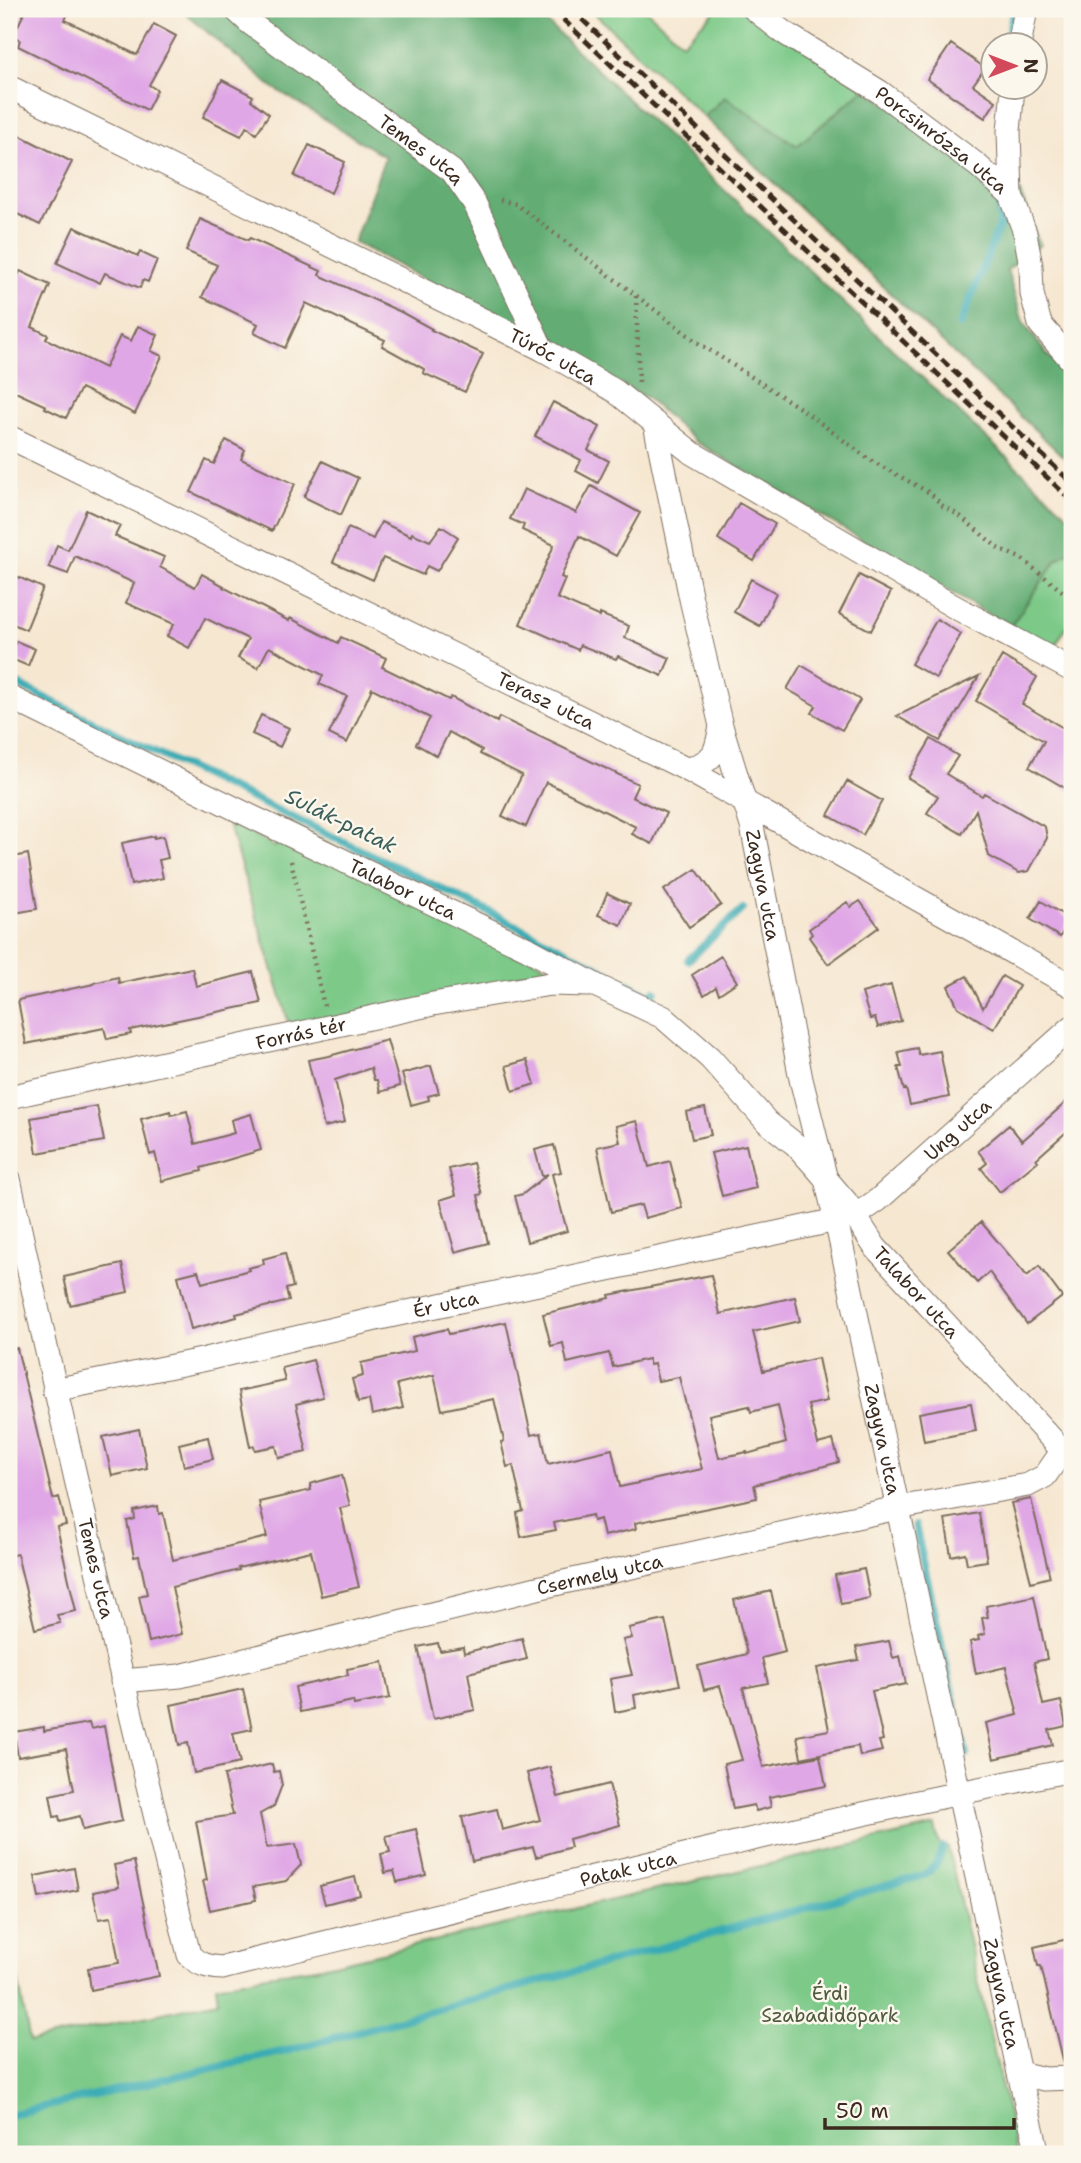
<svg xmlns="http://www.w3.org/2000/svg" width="1081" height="2163" viewBox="0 0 1081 2163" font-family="'Shantell Sans',sans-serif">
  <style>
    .green { fill: #7bc988; stroke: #5b7a53; stroke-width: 2 }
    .forest { fill: #64ad74; stroke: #506c49; stroke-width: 2 }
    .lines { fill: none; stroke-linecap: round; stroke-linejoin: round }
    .stream { stroke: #39abb4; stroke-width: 8 }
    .building { fill: #e0a7e6; fill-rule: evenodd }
    .minor-casing { stroke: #7c6c5d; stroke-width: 25 }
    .path { stroke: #7c6c5d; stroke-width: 4.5; stroke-dasharray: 2 5; stroke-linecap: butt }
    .minor { stroke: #fff; stroke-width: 23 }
    .rail { stroke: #3b2a1e; stroke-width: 5; stroke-dasharray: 10 5; stroke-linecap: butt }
    .labels { text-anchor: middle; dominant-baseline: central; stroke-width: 5; stroke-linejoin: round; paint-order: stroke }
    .street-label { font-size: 19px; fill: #3b2a1e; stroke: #fbf7ec }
    .park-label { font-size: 19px; fill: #4e5a3e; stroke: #fbf7ec }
    .water-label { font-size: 21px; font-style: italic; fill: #3a5e5a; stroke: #fbf7ec }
  </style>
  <rect width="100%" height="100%" fill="#fbf7ec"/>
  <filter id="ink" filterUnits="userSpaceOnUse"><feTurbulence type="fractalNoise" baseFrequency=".0143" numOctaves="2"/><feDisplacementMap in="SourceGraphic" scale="14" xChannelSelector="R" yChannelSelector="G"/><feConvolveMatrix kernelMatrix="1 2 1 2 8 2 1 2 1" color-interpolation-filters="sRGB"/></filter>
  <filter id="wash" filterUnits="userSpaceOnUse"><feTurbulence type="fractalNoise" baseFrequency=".00686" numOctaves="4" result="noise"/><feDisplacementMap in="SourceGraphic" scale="28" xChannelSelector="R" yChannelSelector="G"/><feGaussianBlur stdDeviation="1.57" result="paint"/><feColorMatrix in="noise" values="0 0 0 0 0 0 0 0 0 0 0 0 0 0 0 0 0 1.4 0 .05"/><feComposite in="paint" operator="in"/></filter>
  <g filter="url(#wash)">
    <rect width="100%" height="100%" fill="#f6e7d1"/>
    <path class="green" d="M590,9H645L682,43L717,9H744L865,89L797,146L725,97L704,117Z
      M1072,549V618L1053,649L1010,627L1056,561Z
      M227,820L275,847L292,824L565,977L290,1027Z
      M935,1826L939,1844L948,1847L1017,2154H9V1932L30,2042L218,2001L216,1986L266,1975L316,1968Z"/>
    <path class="forest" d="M180,9H533L1072,519V549L1056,561L1010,627L696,442L647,398L354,242L385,157L271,86Z
      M865,89L1020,192L1040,245L1007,270L1023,322L1048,356L1072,376V465L704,117L725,97L797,146Z"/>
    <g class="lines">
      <path class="stream" d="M1006,46L1014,9
        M960,325L1000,224L999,196
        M9,680C221,788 441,882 651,996L655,991
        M688,960L743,909
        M915,1525L966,1754
        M9,2115L290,2050L925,1875L937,1863L943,1847"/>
    </g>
    <g id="blocks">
      <path class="building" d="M26,9H70L65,20L137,55L154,24L176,36L149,85L157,90L147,110L18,46L20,40L13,36Z
        M951,44L985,68L973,85L996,101L985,118L927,79Z
        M222,80L253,96L251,100L269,114L256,134L247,126L241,136L203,117Z
        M9,130L72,162L40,225L9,210Z
        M309,145L345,162L331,193L294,176Z
        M200,219L248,240L250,238L321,271L319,275L401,312L432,329L431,330L483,354L465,392L423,373L424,369L382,346L385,340L306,303L285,348L254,333L258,324L202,297L217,265L186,251Z
        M74,227L138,256L140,252L157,260L148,282L143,280L140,288L105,273L100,283L57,263Z
        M20,271L50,285L32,327L48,335L46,339L105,368L120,336L131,341L138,326L158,335L151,351L162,356L135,414L81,388L66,418L45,408L46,406L9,389V295Z
        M553,402L600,427L588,450L609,461L598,483L576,471L581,460L535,436Z
        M226,440L245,450L241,459L295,484L272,531L191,492L206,460L214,464Z
        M322,461L358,478L341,515L304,497Z
        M591,486L640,513L616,556L579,536L561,577L565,579L557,598L600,617V614L629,626L625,638L670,658L662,676L618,656L616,659L580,645L578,650L520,624L554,545L522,530L524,525L510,519L524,489L576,513Z
        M739,503L775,524L754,561L718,539Z
        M86,510L120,526L115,536L164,557L160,567L195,587L202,574L224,586L223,587L289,621L290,618L338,643L341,637L386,658L382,667L449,700L451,697L497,722L499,717L638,784L632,797L666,813L652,844L632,834L636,827L546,782L526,827L502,816L522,775L480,754L482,750L449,732L437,756L416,744L430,718L372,688L347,743L329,734L347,696L319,684L323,675L269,647L258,668L238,658L248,639L205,618L189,648L167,636L174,624L126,603L134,583L75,556L68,574L49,567L57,545L68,550Z
        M381,522L411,536L412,533L430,541L441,526L458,537L437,571L427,566L423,575L383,558L373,580L333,562L348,528L373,539Z
        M9,573L43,588L26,630L9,622Z
        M859,575L891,592L871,631L839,614Z
        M751,579L776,593L760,626L734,612Z
        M937,619L961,634L936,678L911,664Z
        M16,641L35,649L28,666L9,658Z
        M1002,656L1037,677L1022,704L1072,733V792L1029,767L1044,741L976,701Z
        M801,665L860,700L842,730L812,713L816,706L787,689Z
        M979,676L940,741L897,716Z
        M261,715L289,728L280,747L252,734Z
        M931,739L958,756L946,774L982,796L984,793L1045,827L1047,838L1029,871L1019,873L989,856L976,810L962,834L927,813L938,796L908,778Z
        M847,781L882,801L863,835L828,815Z
        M154,836V838L163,836L168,858L159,860L163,878L131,885L122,843Z
        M28,854L37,909L9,914V858Z
        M696,869L721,905L689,927L664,890Z
        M607,893L630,904L621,925L598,915Z
        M860,901L879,927L828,964L809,937L812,934L809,929L847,902L851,907Z
        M1041,901L1070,919L1060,937L1030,919Z
        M721,956L737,982L719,994L716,987L704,995L692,975Z
        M192,968L196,986L253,972L261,1003L130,1030L131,1034L107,1039L104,1028L26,1044L18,1000L94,984V983L118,977L119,983Z
        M967,976L983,1008L1002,976L1019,986L994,1029L958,1007L948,986Z
        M891,985L901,1021L878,1027L875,1018L870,1019L862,993Z
        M387,1040L400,1086L380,1092L377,1080H374L371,1068L335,1080L345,1122L324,1127L308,1060L329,1056Z
        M917,1048L919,1055L940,1051L949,1097L910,1105L906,1089L904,1090L901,1078L898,1067H902L898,1052Z
        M527,1060L535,1084L513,1091L506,1066Z
        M431,1066L439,1093L428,1096L429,1100L411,1105L402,1074Z
        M1072,1097V1127L1036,1159L1038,1161L1000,1192L981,1168L987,1163L978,1151L1009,1125L1022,1141Z
        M97,1106L104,1141L37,1153L31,1118Z
        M705,1108L711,1135L692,1139L686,1112Z
        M170,1111L171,1115L187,1111L195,1144L234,1133L231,1120L251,1114L261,1150L201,1168L202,1171L162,1181L155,1153L150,1155L141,1119Z
        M637,1121L649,1167L670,1161L682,1208L645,1218L641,1205L611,1212L597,1147L620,1142L616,1126Z
        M554,1145L561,1172L552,1174L567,1231L527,1242L515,1196L523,1194L548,1174L542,1176L535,1150Z
        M746,1145L756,1188L722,1196L711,1153Z
        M473,1163L482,1194L478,1195L488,1243L455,1252L440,1200L456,1195L449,1169Z
        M981,1222L1027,1276L1039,1266L1062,1297L1027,1324L989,1272L977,1283L948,1250Z
        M285,1253L293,1287L286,1289L289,1301L236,1314L237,1317L191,1329L178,1276L198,1271L202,1283L249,1270L248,1268L264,1264L263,1259Z
        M122,1264L128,1292L70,1305L64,1277Z
        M711,1275L720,1314L795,1297L800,1321L753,1332L763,1371L818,1358L827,1401L808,1405L818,1444L833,1440L839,1462L754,1485L757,1498L635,1523L636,1529L604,1536L600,1519L593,1521L592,1515L554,1523L556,1530L521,1537L517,1513L523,1511L513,1465L507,1467L501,1442L504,1441L494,1399L442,1410L434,1375L397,1384L403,1408L372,1415L369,1400L358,1402L352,1379L363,1376L361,1363L415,1351L412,1337L447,1329L449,1334L506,1322L531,1435L541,1433L548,1464L612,1449L620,1487L702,1469L679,1377L658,1381L654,1364L650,1365L648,1359L613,1367L609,1353L567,1363L563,1343L551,1346L543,1314L610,1298L609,1295ZM778,1405L786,1443L747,1454V1452L719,1458L709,1415L749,1406L751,1412Z
        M17,1348L53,1499L59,1497L66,1525L57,1527L76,1611L57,1615L60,1623L35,1629L17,1554L9,1556V1349Z
        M313,1360L323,1397L296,1404L307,1452L279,1458L276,1446L255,1450L254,1446L250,1447L239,1391L285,1381L282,1368Z
        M971,1403L976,1431L924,1441L919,1413Z
        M139,1429L147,1468L112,1476L103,1437Z
        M208,1437L213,1459L184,1466L179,1444Z
        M342,1475L350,1506L340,1508L359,1587L321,1596L311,1551L238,1568L239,1570L172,1587L182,1634L149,1642L139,1596L147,1594L139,1556L134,1557L127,1521L135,1519L134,1511L158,1506L159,1514L163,1513L173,1560L267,1537L259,1502L311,1490L310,1484Z
        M1031,1499L1050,1577L1031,1582L1011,1503Z
        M979,1513L987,1561L967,1564L965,1553L951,1556L945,1519Z
        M864,1569L870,1598L841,1604L835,1575Z
        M771,1591L785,1652L762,1658L768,1683L743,1688L763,1767L820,1756L826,1786L769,1797L771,1807L756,1811L754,1805L733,1809L724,1764L742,1760L720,1686L704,1690L698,1666L747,1654L734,1600Z
        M1034,1596L1047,1659L1034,1662L1043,1705L1061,1701L1066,1726L1049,1730L1053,1745L994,1759L986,1723L1018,1715L1006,1667L976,1674L970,1642L979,1640L978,1636L985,1634L982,1618L988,1617L986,1606Z
        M665,1620L680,1685L634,1695L636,1708L615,1712L610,1679L632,1675L623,1640L632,1638L629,1628Z
        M522,1638L527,1659L468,1673L475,1710L433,1719L418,1647L438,1643L440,1651L463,1647L464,1653Z
        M889,1641L893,1658L900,1656L906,1684L872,1691L883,1740L879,1741L882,1751L860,1756L858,1746L801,1758L797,1736L829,1730L817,1668L859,1660L856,1647Z
        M383,1662L390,1698L354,1705L353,1701L300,1712L295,1687L348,1675L347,1669Z
        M243,1689L252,1729L233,1733L240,1763L194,1773L188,1743L179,1745L171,1705Z
        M89,1723L91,1729L104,1726L122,1821L83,1830L80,1816L60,1821L59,1816L54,1817L50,1795L74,1790L66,1749L18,1757L14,1732L44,1727V1731Z
        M272,1764L274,1772L279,1771L282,1785L274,1806L260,1814L267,1848L296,1844L301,1865L286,1881L253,1887L256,1900L210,1910L203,1881L207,1880L196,1821L233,1815L224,1775Z
        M550,1767L558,1797L609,1784L620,1825L569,1839L571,1847L536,1857L533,1847L472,1861L462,1817L497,1809L502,1830L540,1820L527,1773Z
        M416,1829L426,1875L397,1882L394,1871L385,1873L381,1854L390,1852L386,1836Z
        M134,1861L159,1976L91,1990L88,1968L119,1963L111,1917L99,1919L93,1892L119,1887L114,1865Z
        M74,1868L78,1890L39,1898L35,1876Z
        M355,1877L360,1895L325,1904L320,1886Z
        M1072,1938V2064H1064L1041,1966H1038L1034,1947Z"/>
    </g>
  </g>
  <g filter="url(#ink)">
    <use href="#blocks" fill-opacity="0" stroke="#7c6c5d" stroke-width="2"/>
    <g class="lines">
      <g class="minor-casing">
        <g id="minor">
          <path id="s1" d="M235,9L250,23L452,171L475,204L542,349"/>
          <path id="s2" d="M754,9L783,32L880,92L977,165L1011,195L1025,233L1031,266L1032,294L1040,324L1072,361"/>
          <path d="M1019,46L1026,9"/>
          <path id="s3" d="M9,87L542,349L615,391L692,453L953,606L1072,670"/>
          <path d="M1011,195L1009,131L1013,88"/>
          <path id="s4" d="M655,424L691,599L721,726L752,826L801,1079L836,1220L1019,2073L1038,2154"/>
          <path id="s5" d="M9,437L688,770L1072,986"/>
          <path id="s6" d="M9,697L250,816L528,949L597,986L663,1017L710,1058L767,1122L796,1145L815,1166L846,1202L875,1247L1072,1461"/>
          <path d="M688,770C715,759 716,754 721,726"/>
          <path id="s7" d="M9,1097L433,1004L550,984L589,985"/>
          <path id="s8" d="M9,1179C65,1439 126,1697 189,1955C199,1965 208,1967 222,1968C505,1899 787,1826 1072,1770"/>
          <path id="s9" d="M54,1390L202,1360L380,1318L855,1216L878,1200L1072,1027"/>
          <path id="s10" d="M122,1681L180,1676L537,1588L897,1508L1028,1485L1045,1476L1063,1450"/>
          <path d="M1019,2073L1044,2079L1072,2078"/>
        </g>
      </g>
      <path class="path" d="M500,200L516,204L697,342L803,410L870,460L930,493L943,506L960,516L998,548L1022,559L1072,599
        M636,296L639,382
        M291,861L324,1006"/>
      <use href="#minor" class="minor"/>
      <path class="rail" d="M552,9L1072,501
        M571,9L1072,483"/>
    </g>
  </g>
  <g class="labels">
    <g class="street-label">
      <text stroke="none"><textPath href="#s2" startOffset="229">Porcsinrózsa utca</textPath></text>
      <text stroke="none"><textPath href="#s1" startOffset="234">Temes utca</textPath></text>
      <text stroke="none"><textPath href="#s3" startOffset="607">Túróc utca</textPath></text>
      <text stroke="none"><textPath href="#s5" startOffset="598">Terasz utca</textPath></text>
      <text stroke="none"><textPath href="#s4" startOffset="474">Zagyva utca</textPath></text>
      <text stroke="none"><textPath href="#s6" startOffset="438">Talabor utca</textPath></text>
      <text stroke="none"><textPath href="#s7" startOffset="299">Forrás tér</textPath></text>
      <text stroke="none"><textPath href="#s9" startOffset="954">Ung utca</textPath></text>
      <text stroke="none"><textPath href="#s6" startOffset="1104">Talabor utca</textPath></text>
      <text stroke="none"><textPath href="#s9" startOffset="401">Ér utca</textPath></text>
      <text stroke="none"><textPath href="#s4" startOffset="1041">Zagyva utca</textPath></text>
      <text stroke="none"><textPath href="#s8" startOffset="399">Temes utca</textPath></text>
      <text stroke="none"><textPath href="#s10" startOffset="490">Csermely utca</textPath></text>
      <text stroke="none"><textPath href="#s8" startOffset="1251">Patak utca</textPath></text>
      <text stroke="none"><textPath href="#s4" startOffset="1608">Zagyva utca</textPath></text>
    </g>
    <g class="park-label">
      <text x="830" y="1993">Érdi<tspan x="830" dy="22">Szabadidőpark</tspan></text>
    </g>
    <g class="water-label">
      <text transform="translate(341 821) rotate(26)">Sulák-patak</text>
    </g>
  </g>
  <rect width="1081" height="2163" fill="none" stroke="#fbf7ec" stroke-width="35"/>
  <g transform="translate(1014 66) rotate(90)"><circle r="33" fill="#fbf7ec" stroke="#aea59a" stroke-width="2"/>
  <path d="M0-5L12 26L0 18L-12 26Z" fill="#d1495b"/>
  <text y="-10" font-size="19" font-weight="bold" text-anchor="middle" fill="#3b2a1e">N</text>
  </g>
  <path d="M825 2118v10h189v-10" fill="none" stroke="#3b2a1e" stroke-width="3.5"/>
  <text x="836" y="2118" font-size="21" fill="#3b2a1e" stroke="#fbf7ec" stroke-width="5" paint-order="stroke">50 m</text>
</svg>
